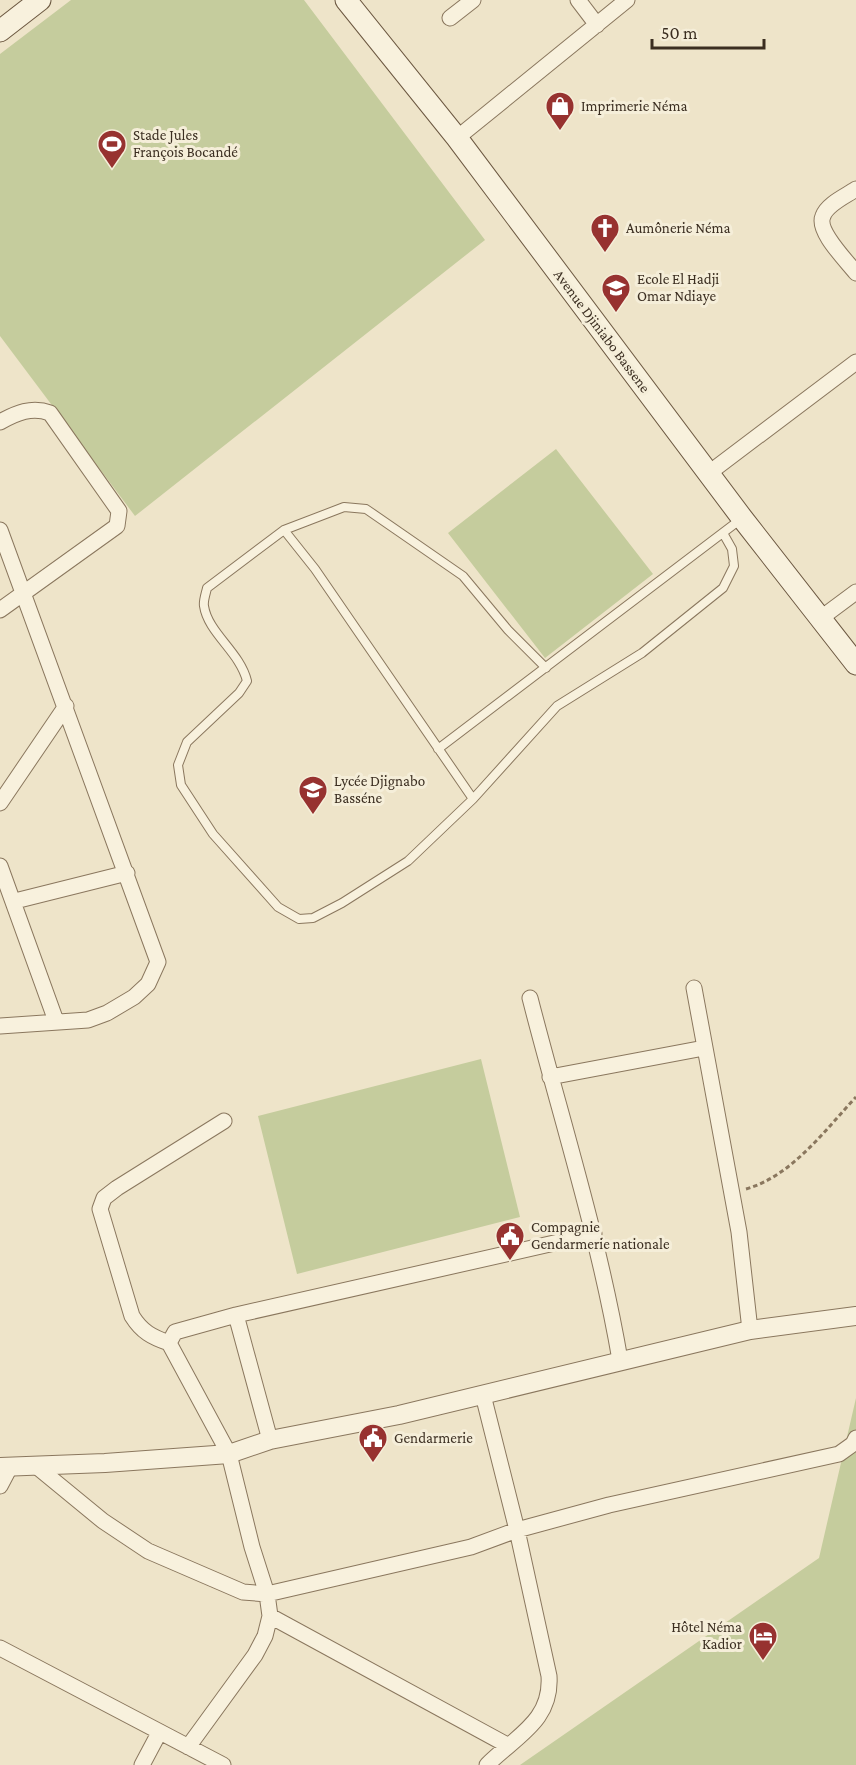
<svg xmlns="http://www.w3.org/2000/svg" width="856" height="1765" viewBox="0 0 856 1765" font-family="'Crimson Pro',serif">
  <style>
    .green { fill: #c5cc9d }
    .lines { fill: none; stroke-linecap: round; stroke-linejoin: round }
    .service-casing { stroke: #8a775e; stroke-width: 10 }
    .minor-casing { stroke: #8a775e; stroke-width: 17 }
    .tertiary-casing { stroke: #8a775e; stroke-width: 20 }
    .secondary-casing { stroke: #6c5841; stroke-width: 23 }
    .path { stroke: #8a775e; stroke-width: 3; stroke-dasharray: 4.5 3; stroke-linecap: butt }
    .service { stroke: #f8f1dd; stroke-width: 8 }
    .minor { stroke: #f8f1dd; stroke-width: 15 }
    .tertiary { stroke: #f8f1dd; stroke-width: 18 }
    .secondary { stroke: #f8f1dd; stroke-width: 21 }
    .labels { text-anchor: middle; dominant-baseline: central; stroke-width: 6; stroke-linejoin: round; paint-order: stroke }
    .poi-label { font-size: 15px; fill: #3b2e21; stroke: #f5eed9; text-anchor: start }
    .street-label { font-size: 15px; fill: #3b2e21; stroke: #f5eed9 }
  </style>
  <rect width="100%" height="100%" fill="#eee4c9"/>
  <path class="green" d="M71,0H304L485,240L135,516L0,336V54Z
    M556,449L653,574L545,658L448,533Z
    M481,1059L520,1217L297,1274L258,1116Z
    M856,1398V1765H520L819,1558Z"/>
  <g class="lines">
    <g class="service-casing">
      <path id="service" d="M284,530L315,569L473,799
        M546,668L508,630L463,576L366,509L344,507L284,530L207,588C206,593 203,601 204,606C208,633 240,652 247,681L239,693L187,742L178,765L181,785L213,834L278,907L299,919L313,918L342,903L408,861L473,799L557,706L642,653L723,588L734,566L732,549L723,533
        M438,749L741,519"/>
    </g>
    <g class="minor-casing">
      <path id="minor" d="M578,0L597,25
        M450,18L473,0
        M457,138L627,0
        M856,189C846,196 827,204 823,216C816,231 847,261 856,273
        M0,422C16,413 32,406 50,413L119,511L117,526L0,610
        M709,473L856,362
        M0,530L158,962L148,984L134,997L107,1013L88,1020L0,1026
        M821,618L856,592
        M0,803L66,706
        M0,866L56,1021
        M15,901L127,873
        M694,988L739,1232L750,1330
        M530,998C561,1119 599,1237 620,1360
        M550,1077L704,1048
        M236,1315L270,1440
        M169,1343C152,1337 142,1332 132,1316L100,1209L104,1198L117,1188L224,1121
        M483,1395L517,1530L549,1676C552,1721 516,1736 487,1765
        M36,1466L103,1521L148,1551L243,1592L267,1594L471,1547L517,1530L609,1505L839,1454L853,1444L856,1438
        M0,1486L10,1467
        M270,1616L507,1745
        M0,1648L223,1765
        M188,1747L255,1655L265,1636L270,1616L267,1594L252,1547L229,1454L169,1343L175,1332L236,1315L594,1234
        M142,1765L159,1733"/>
    </g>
    <g class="tertiary-casing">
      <path id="tertiary" d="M0,1467L105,1463L229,1454L270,1440L399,1415L750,1330L856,1316"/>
    </g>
    <g class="secondary-casing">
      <path id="secondary" d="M346,0L457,138L742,518L856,664
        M0,31L40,0"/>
    </g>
    <path class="path" d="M746,1189C792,1176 825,1130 856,1097"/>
    <use href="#service" class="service"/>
    <use href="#minor" class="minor"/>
    <use href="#tertiary" class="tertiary"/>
    <use href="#secondary" class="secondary"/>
  </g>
  <defs>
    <g id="shop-pin" transform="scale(1.5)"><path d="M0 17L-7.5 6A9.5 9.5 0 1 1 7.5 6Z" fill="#973230" stroke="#f5eed9"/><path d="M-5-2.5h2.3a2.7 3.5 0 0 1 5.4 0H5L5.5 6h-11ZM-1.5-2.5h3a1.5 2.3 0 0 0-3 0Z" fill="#fff"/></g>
    <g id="stadium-pin" transform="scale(1.5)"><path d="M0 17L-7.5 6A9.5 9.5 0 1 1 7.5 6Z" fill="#973230" stroke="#f5eed9"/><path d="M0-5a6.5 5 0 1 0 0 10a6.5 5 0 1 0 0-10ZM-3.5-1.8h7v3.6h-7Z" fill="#fff"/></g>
    <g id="church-pin" transform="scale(1.5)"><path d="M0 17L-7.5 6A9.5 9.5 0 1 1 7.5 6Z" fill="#973230" stroke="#f5eed9"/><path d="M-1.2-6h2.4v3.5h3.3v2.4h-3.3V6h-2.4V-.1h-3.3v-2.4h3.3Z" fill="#fff"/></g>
    <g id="school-pin" transform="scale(1.5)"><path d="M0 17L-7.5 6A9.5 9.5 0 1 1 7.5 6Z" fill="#973230" stroke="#f5eed9"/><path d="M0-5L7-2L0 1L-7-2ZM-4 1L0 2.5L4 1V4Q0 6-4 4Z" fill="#fff"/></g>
    <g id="civic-pin" transform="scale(1.5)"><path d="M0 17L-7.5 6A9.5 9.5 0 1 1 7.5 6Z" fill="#973230" stroke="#f5eed9"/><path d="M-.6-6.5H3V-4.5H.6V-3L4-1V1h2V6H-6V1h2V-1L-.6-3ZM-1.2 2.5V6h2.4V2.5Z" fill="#fff"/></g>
    <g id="hotel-pin" transform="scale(1.5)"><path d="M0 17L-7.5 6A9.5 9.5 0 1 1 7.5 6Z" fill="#973230" stroke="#f5eed9"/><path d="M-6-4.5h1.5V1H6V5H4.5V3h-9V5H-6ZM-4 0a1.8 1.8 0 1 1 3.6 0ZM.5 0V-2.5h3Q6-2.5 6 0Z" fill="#fff"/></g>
  </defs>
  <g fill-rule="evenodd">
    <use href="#shop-pin" x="560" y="106"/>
    <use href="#stadium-pin" x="112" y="144"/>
    <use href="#church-pin" x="605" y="228"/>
    <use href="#school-pin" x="616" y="288"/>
    <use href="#school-pin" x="313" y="790"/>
    <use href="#civic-pin" x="510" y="1236"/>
    <use href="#civic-pin" x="373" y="1438"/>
    <use href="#hotel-pin" x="763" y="1636"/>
  </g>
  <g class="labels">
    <g class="poi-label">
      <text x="581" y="106">Imprimerie Néma</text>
      <text x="133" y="135">Stade Jules<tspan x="133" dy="17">François Bocandé</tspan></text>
      <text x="626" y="228">Aumônerie Néma</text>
      <text x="637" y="279">Ecole El Hadji<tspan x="637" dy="17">Omar Ndiaye</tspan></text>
      <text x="334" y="781">Lycée Djignabo<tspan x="334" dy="17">Basséne</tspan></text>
      <text x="531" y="1227">Compagnie<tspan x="531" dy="17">Gendarmerie nationale</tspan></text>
      <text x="394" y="1438">Gendarmerie</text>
      <text x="742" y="1627" text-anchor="end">Hôtel Néma<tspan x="742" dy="17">Kadior</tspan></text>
    </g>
    <g class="street-label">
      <text transform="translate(602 331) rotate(53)">Avenue Djiniabo Bassene</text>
    </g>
  </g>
  <path d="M652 39v9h112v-9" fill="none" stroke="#3b2e21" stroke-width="3"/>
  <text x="661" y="39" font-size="18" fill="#3b2e21" stroke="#f5eed9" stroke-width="4.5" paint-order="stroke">50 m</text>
</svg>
